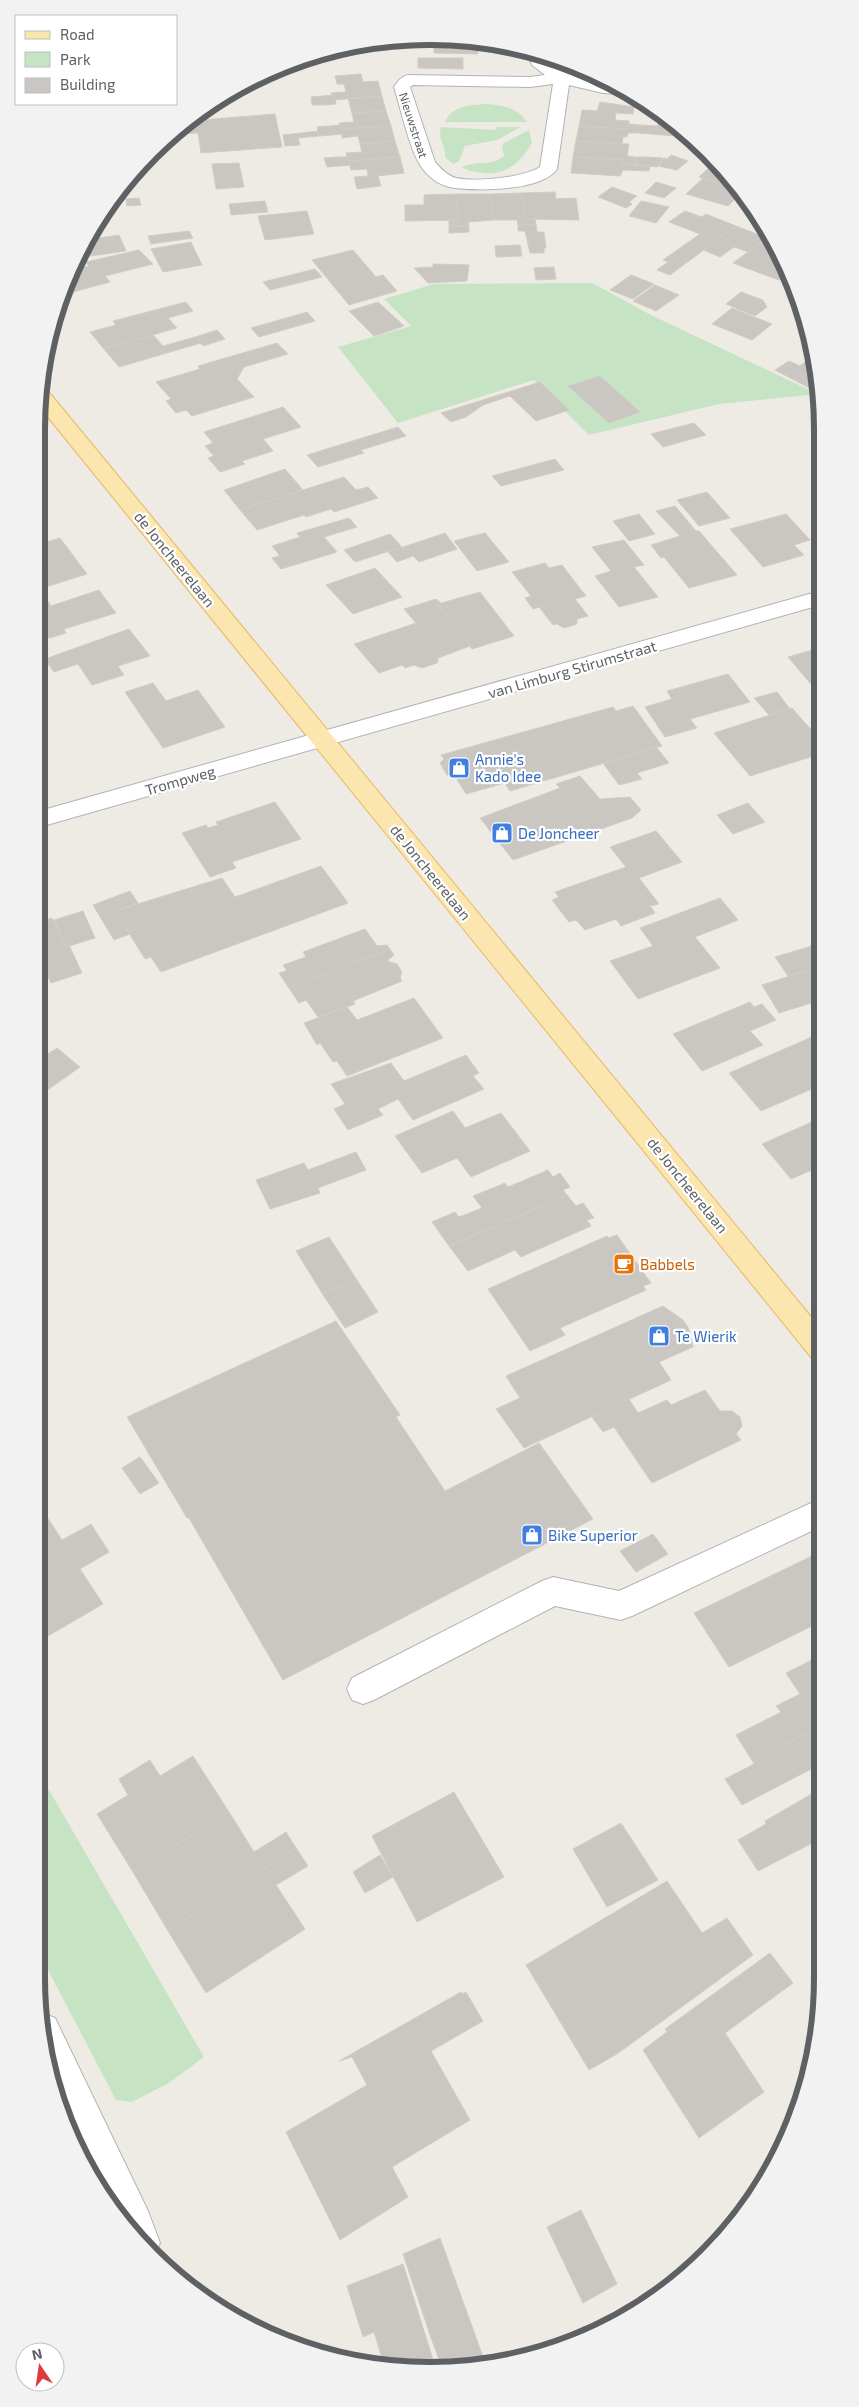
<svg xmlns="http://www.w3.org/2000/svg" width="859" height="2407" viewBox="0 0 859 2407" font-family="'Exo 2',sans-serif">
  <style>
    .green { fill: #c6e4c3 }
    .building { fill: #cac6c1; stroke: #d3ccc4 }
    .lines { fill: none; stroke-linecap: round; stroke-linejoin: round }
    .minor-casing { stroke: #b0b3b6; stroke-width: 2 }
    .major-casing { stroke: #e9b763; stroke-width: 2 }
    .minor { fill: #fff; fill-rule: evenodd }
    .major { fill: #fae6ae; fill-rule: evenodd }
    .labels { text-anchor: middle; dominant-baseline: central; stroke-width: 4.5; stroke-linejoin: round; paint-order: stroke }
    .far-street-label { font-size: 12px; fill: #5d6164; stroke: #fff }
    .street-label { font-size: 15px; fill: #5d6164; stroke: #fff }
    .shop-label { font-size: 15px; fill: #366cbe; stroke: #fff; text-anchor: start }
    .food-label { font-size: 15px; fill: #c56008; stroke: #fff; text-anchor: start }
    .rim { fill: none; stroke: #5d6164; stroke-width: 6 }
  </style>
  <rect width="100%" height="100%" fill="#eeebe5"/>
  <path class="green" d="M485,104C502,105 517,107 527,122H445C452,106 469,105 485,104Z
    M441,127L496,130L497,127H521L497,140L465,146L459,161L453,164L445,157C446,145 437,139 441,127Z
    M529,130L532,143C520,164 503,178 477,172C472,171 467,171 462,167C476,160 491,167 504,156L502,146L504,143Z
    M592,283L651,315L818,394L719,404L589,435L534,380L398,423L338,347L411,326L384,299L434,284Z
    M36,1778H42L204,2057L169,2083L132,2102L116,2100L36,1947Z"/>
  <path class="building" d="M455,37L472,40H415V38Z
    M415,40L478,41V54L434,53V46H414Z
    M418,58H463V69L418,68Z
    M298,59L301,69L275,71V70Z
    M361,74L363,82L378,81L382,96L334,100L331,93L346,92L344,84H337L335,76Z
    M334,95L336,104L324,105L322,96Z
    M322,96L324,105H312L311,97Z
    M382,96L386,111L352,113L348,98Z
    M600,102L634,107L633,114L616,113L615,120L629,121L628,129L579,126L582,110L597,111Z
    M386,111L391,126L342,129L339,123L354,122L352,113Z
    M275,114L282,147L201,153L198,133L179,134L178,128L189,121Z
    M662,118L679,132L677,134L655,130Z
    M629,124L640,125L638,133H628L627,137H623L622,144L576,141L579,126L628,129Z
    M340,125L342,129L391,126L395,141L360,144L358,136L342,138V134L332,135L329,126Z
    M640,125L657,126L655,130L677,134L675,136L638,133Z
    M329,126L332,135L319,136L317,127Z
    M318,131L319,136L298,138L300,145L285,146L283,135Z
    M395,141L400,157L349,161L350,165L339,166L337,157H347L346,153L362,152L360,144Z
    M576,141L629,144L627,156L635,157V165L623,164L624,160L573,157Z
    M671,155L688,161L677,170L658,166L664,158L667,159Z
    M337,157L339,166L327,167L324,158Z
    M400,157L404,173L378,176L381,186L357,189L354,177L368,176L367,169L351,170L349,161Z
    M573,157L624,160L623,164L650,166L649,171L623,170L620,176L571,173Z
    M635,157H647L663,158L657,167L635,165Z
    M715,162L725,170L737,188L699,177Z
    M239,163L244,187L216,189L212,164Z
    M703,178L737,188L741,193L728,206L686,194Z
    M656,182L676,188L664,198L645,193Z
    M612,187L637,196L629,202L632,204L626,208L598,197Z
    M555,192L556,199L576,198L579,220L526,219L522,193Z
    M522,193L526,219H535L536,225H518L517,220H493L490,194Z
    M456,194H490L493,220L468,222L469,226H449V220H459Z
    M456,194L459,220L405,221V205H424V195Z
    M139,198L141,205L127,206L126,199Z
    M265,201L268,212L231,215L229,204Z
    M641,201L669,207L656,223L629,216Z
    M307,211L314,234L265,240L258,216Z
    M685,211L702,217L706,214L736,226L670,275L657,270L668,262L663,260L700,234L669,222Z
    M518,225H536L537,232H544L546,248H544V253H530L525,231H518Z
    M449,226H469V232L449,233Z
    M736,226L767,238L748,252L734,247L720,257L703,250Z
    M189,231L193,238L151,244L148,236Z
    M119,235L126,251L76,258L86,240Z
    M767,238L771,239L784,261L765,275L733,263Z
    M191,242L202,265L163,272L151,249Z
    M520,245L522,256L496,257L495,246Z
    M139,250L153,264L105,276L110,282L62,295L71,271L89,266L86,262Z
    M353,250L376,277L383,275L397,291L349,305L312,260Z
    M784,261L788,273L779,280L765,275Z
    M433,264L469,265L467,281L428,283L414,268L433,267Z
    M554,267L556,279L536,280L534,268Z
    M315,269L322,277L270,290L263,282Z
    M631,275L654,284L633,299L610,290Z
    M655,285L679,295L656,311L633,301Z
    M741,292L763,300L767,307L755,316L726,304Z
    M186,302L193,311L168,318L177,328L104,349L90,332L116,325L113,321Z
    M378,302L404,326L374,336L349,311Z
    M732,308L772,324L752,340L712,324Z
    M307,312L315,321L259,337L251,328Z
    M217,330L225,339L203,346L195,337Z
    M153,335L163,346L195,337L201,343L119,367L104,349Z
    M277,343L288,354L244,367L237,379L254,397L192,416L186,410L176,413L166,401L171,399L156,382L200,369L198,366Z
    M813,357L818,373L802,364Z
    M789,361L800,366L802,364L818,373L819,393L775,370Z
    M600,376L640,412L609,423L568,386Z
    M540,382L569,410L536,421L510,396L483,405L466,417L451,422L441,413Z
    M283,407L301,427L263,439L273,451L242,461L245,464L220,472L208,458L214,456L205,446L213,443L204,432Z
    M694,423L706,435L663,447L651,434Z
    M398,427L406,436L361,450L364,453L318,467L307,455Z
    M555,459L564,470L501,486L492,476Z
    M285,469L303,490L240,510L224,490Z
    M344,477L356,490L368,487L378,498L334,512L331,509L306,517L304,515L257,530L240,510Z
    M707,492L730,518L699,526L677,500Z
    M675,506L691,525L696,531H699L737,575L689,588L664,557L661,558L651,545L680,536L656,511Z
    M639,514L655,534L629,541L613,521Z
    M786,514L810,540L794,545L804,555L763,567L730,529Z
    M349,518L357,527L324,537L337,552L281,569L272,558L280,556L272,546L300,537L297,533Z
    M445,533L457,549L419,562L413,556L397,562L388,552Z
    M485,533L509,562L477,571L454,541Z
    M390,534L402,547L355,562L344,550Z
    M60,538L87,574L36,590V545Z
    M624,540L644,565L634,567L658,597L619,607L595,576L611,571L592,547Z
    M545,563L549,568L562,565L586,596L575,599L588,616L577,619V624L564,628L557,624L553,625L539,607L533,609L525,598L531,596L512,572Z
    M375,568L402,597L353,614L326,585Z
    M99,590L116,613L64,629L66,633L50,638L40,636L36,631V603L47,600L51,606Z
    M480,592L514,636L472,649L438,604Z
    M436,599L441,603L438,604L470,646L438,658L437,663L422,668L414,665L405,668L402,665L379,673L354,644L416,623L404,609Z
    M129,629L150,656L118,666L124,675L92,685L78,664L54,672L45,659Z
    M820,648V681L810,683L788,657Z
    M728,674L750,702L690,719L697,728L665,737L645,707L672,699L667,691Z
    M153,683L166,701L198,690L225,727L163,748L125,692Z
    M777,692L790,709L769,715L754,698Z
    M633,706L662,746L510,791L505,783L466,794L455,776L447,775L440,763L444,759L441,755L613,707L616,711Z
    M792,708L820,740V754L750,776L714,733Z
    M656,747L669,763L637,773L642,779L619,785L603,763Z
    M580,776L600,799L630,797L641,810L632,818L513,860L480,818L560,788L556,784Z
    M275,802L301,839L232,862L236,868L210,877L182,833L206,825L208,828L218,825L216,822Z
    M748,803L765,822L733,834L717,815Z
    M656,831L682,862L639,878L659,904L650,906L655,913L621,926L616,919L585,930L576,920L569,922L552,900L559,897L555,892L626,867L610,847Z
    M321,866L348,903L161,972L151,957L145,959L115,911L222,878L235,897Z
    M130,891L138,903L115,911L130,934L114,940L93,905Z
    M720,898L738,920L695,937L720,968L638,999L610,961L653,946L640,928Z
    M83,911L95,938L66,947L54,920Z
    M52,918L66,947L69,945L82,973L51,983L36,951V923Z
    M365,929L377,946L387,945L390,949L289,988L279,973L287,971L283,965L306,957L303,952Z
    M815,945L821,954V966L788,976L775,957Z
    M390,949L394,955L387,961L397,964L402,972L400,978L402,981L353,1001L355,1004L318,1017L306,1000L299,1003L289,988Z
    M811,969L821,983V1000L779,1013L762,985Z
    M414,998L443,1038L347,1076L337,1061L333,1062L320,1043L317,1045L304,1023L347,1007L357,1020Z
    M750,1002L754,1007L762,1004L776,1020L750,1031L763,1045L702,1071L673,1034Z
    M821,1033V1085L761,1111L729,1073Z
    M57,1048L80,1067L36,1098V1062Z
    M466,1055L479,1073L473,1076L484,1089L413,1120L398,1099L378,1109L383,1115L348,1130L334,1109L345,1104L331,1084L391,1063L404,1081Z
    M453,1111L465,1128L501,1113L530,1151L471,1177L457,1158L422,1173L395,1136Z
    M821,1118V1166L791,1179L762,1144Z
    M356,1152L366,1170L318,1188L320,1193L270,1209L256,1180L304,1163L308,1170Z
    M548,1170L553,1177L560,1173L570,1187L563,1190L567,1195L449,1246L432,1222L455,1212L459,1217L482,1208L473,1196L505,1183L508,1187Z
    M567,1195L576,1206L583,1203L594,1218L587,1220L591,1226L521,1257L515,1250L468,1271L449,1246Z
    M617,1235L651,1283L643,1286L646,1290L560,1328L565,1335L530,1351L488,1289L607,1236L609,1238Z
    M329,1237L357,1280L322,1293L296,1251Z
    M357,1280L378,1312L345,1328L322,1293Z
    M663,1306L683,1320L688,1327L693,1347L659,1362L671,1380L524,1448L496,1409L520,1398L506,1376Z
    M336,1321L400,1415L396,1417L445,1491L539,1443L593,1519L283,1680L189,1518H187L127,1417Z
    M705,1390L720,1411H732L740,1417L742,1426L736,1434L741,1440L652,1483L614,1427L603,1432L592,1417L629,1399L638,1413L667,1400L671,1405Z
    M140,1457L159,1483L140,1494L122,1468Z
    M41,1508L62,1540L91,1524L100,1538L36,1574V1511Z
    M653,1534L668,1554L636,1572L620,1551Z
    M100,1538L109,1552L80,1569L103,1604L36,1643V1574Z
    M812,1556L822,1570V1621L729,1667L694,1613Z
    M822,1655V1725L753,1762L736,1735L781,1712L776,1706L800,1694L786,1673Z
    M822,1725V1770L819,1765L742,1805L725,1779L754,1764L753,1762Z
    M193,1756L229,1812L133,1872L97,1814L128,1795L119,1779L150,1760L160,1776Z
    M822,1788V1838L758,1871L738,1840L766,1824L765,1821Z
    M454,1792L504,1877L417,1922L372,1836Z
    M229,1812L254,1852L286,1832L296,1848L168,1931L133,1872Z
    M621,1823L658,1880L607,1907L573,1849Z
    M296,1848L308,1866L276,1885L305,1929L206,1993L168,1931Z
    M380,1855L393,1877L365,1893L353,1872Z
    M667,1881L702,1933L727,1918L753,1955L617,2054L589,2070L526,1965Z
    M770,1953L793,1983L725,2033L764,2092L699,2138L643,2050L667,2032L665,2029Z
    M461,1992L463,1994L466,1992L483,2021L431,2051L470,2120L392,2167L408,2197L340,2240L286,2132L367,2085L352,2057L339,2061Z
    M581,2210L617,2284L583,2303L547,2227Z
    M440,2238L486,2365L443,2370L430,2335L403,2254Z
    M403,2264L436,2369L385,2368L374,2332L363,2337L347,2286Z"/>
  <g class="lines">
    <g class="minor-casing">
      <path id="minor" d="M526,49C543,52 549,65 564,72C586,83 614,79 633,95L603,93L569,85L557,169C542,191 479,191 455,188C443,187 430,179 423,169C410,153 401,109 394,87C398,81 401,77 408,75L530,77L545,75L532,65ZM553,84L540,167C522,178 477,182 456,178C448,176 440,168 435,162L410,87L413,85L530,87Z
        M820,591V605L36,828V812Z
        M822,1498V1526L632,1616L621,1620L555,1606L374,1700L363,1704L352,1700L347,1689L352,1678L542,1581L553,1577L619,1591Z
        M42,2013L55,2018L148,2211L160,2243L154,2256L134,2237L88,2162L59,2103L44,2054L40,2014Z"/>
    </g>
    <g class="major-casing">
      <path id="major" d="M42,389L48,391L821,1329V1361L811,1357L39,406Z"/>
    </g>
    <use href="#minor" class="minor"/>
    <use href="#major" class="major"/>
  </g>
  <defs>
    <g id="shop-square" transform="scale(1.125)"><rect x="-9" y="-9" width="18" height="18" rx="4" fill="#3f7fe0" stroke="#fff"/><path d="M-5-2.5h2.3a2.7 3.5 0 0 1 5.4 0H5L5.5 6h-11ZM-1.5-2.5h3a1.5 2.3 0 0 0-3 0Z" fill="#fff"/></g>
    <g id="cafe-square" transform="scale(1.125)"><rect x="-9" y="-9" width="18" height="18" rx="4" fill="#e8710a" stroke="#fff"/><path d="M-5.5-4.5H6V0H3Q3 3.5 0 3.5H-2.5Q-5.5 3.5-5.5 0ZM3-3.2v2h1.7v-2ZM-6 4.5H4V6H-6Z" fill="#fff"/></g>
  </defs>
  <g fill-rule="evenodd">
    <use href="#shop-square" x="459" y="768"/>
    <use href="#shop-square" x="502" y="833"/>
    <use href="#cafe-square" x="624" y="1264"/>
    <use href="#shop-square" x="659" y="1336"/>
    <use href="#shop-square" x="532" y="1535"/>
  </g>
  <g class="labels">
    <g class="far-street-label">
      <text transform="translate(414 125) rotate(72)">Nieuwstraat</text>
    </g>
    <g class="street-label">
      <text transform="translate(175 559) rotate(51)">de Joncheerelaan</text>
      <text transform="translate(572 669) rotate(-16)">van Limburg Stirumstraat</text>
      <text transform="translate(180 780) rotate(-16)">Trompweg</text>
      <text transform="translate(431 872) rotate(51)">de Joncheerelaan</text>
      <text transform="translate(688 1185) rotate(51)">de Joncheerelaan</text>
    </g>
    <g class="shop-label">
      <text x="475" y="759">Annie's<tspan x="475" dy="17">Kado Idee</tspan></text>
      <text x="518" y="833">De Joncheer</text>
      <text x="675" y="1336">Te Wierik</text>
      <text x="548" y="1535">Bike Superior</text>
    </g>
    <g class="food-label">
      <text x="640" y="1264">Babbels</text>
    </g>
  </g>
  <path d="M0 0H859V2407H0ZM429 45H430A384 384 0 0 1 814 429V1978A384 384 0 0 1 430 2362H429A384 384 0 0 1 45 1978V429A384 384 0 0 1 429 45Z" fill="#f2f2f3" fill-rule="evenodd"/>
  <path class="rim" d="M429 45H430A384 384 0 0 1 814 429V1978A384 384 0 0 1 430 2362H429A384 384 0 0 1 45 1978V429A384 384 0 0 1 429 45Z"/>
  <rect x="15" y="15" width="162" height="90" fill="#ffffff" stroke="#bec0c1"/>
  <rect x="25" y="31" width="25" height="8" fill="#fae6ae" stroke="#bec0c1"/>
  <text x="60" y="40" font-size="15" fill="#5d6164">Road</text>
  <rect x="25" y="52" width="25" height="15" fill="#c6e4c3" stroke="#bec0c1"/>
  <text x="60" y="65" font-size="15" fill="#5d6164">Park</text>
  <rect x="25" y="78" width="25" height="15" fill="#cac6c1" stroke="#bec0c1"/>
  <text x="60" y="90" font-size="15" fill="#5d6164">Building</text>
  <g transform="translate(40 2367) rotate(347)"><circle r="24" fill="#ffffff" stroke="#bec0c1"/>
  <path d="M0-4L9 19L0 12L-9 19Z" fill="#de3b3e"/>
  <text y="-8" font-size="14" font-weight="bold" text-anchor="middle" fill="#5d6164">N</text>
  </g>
</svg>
